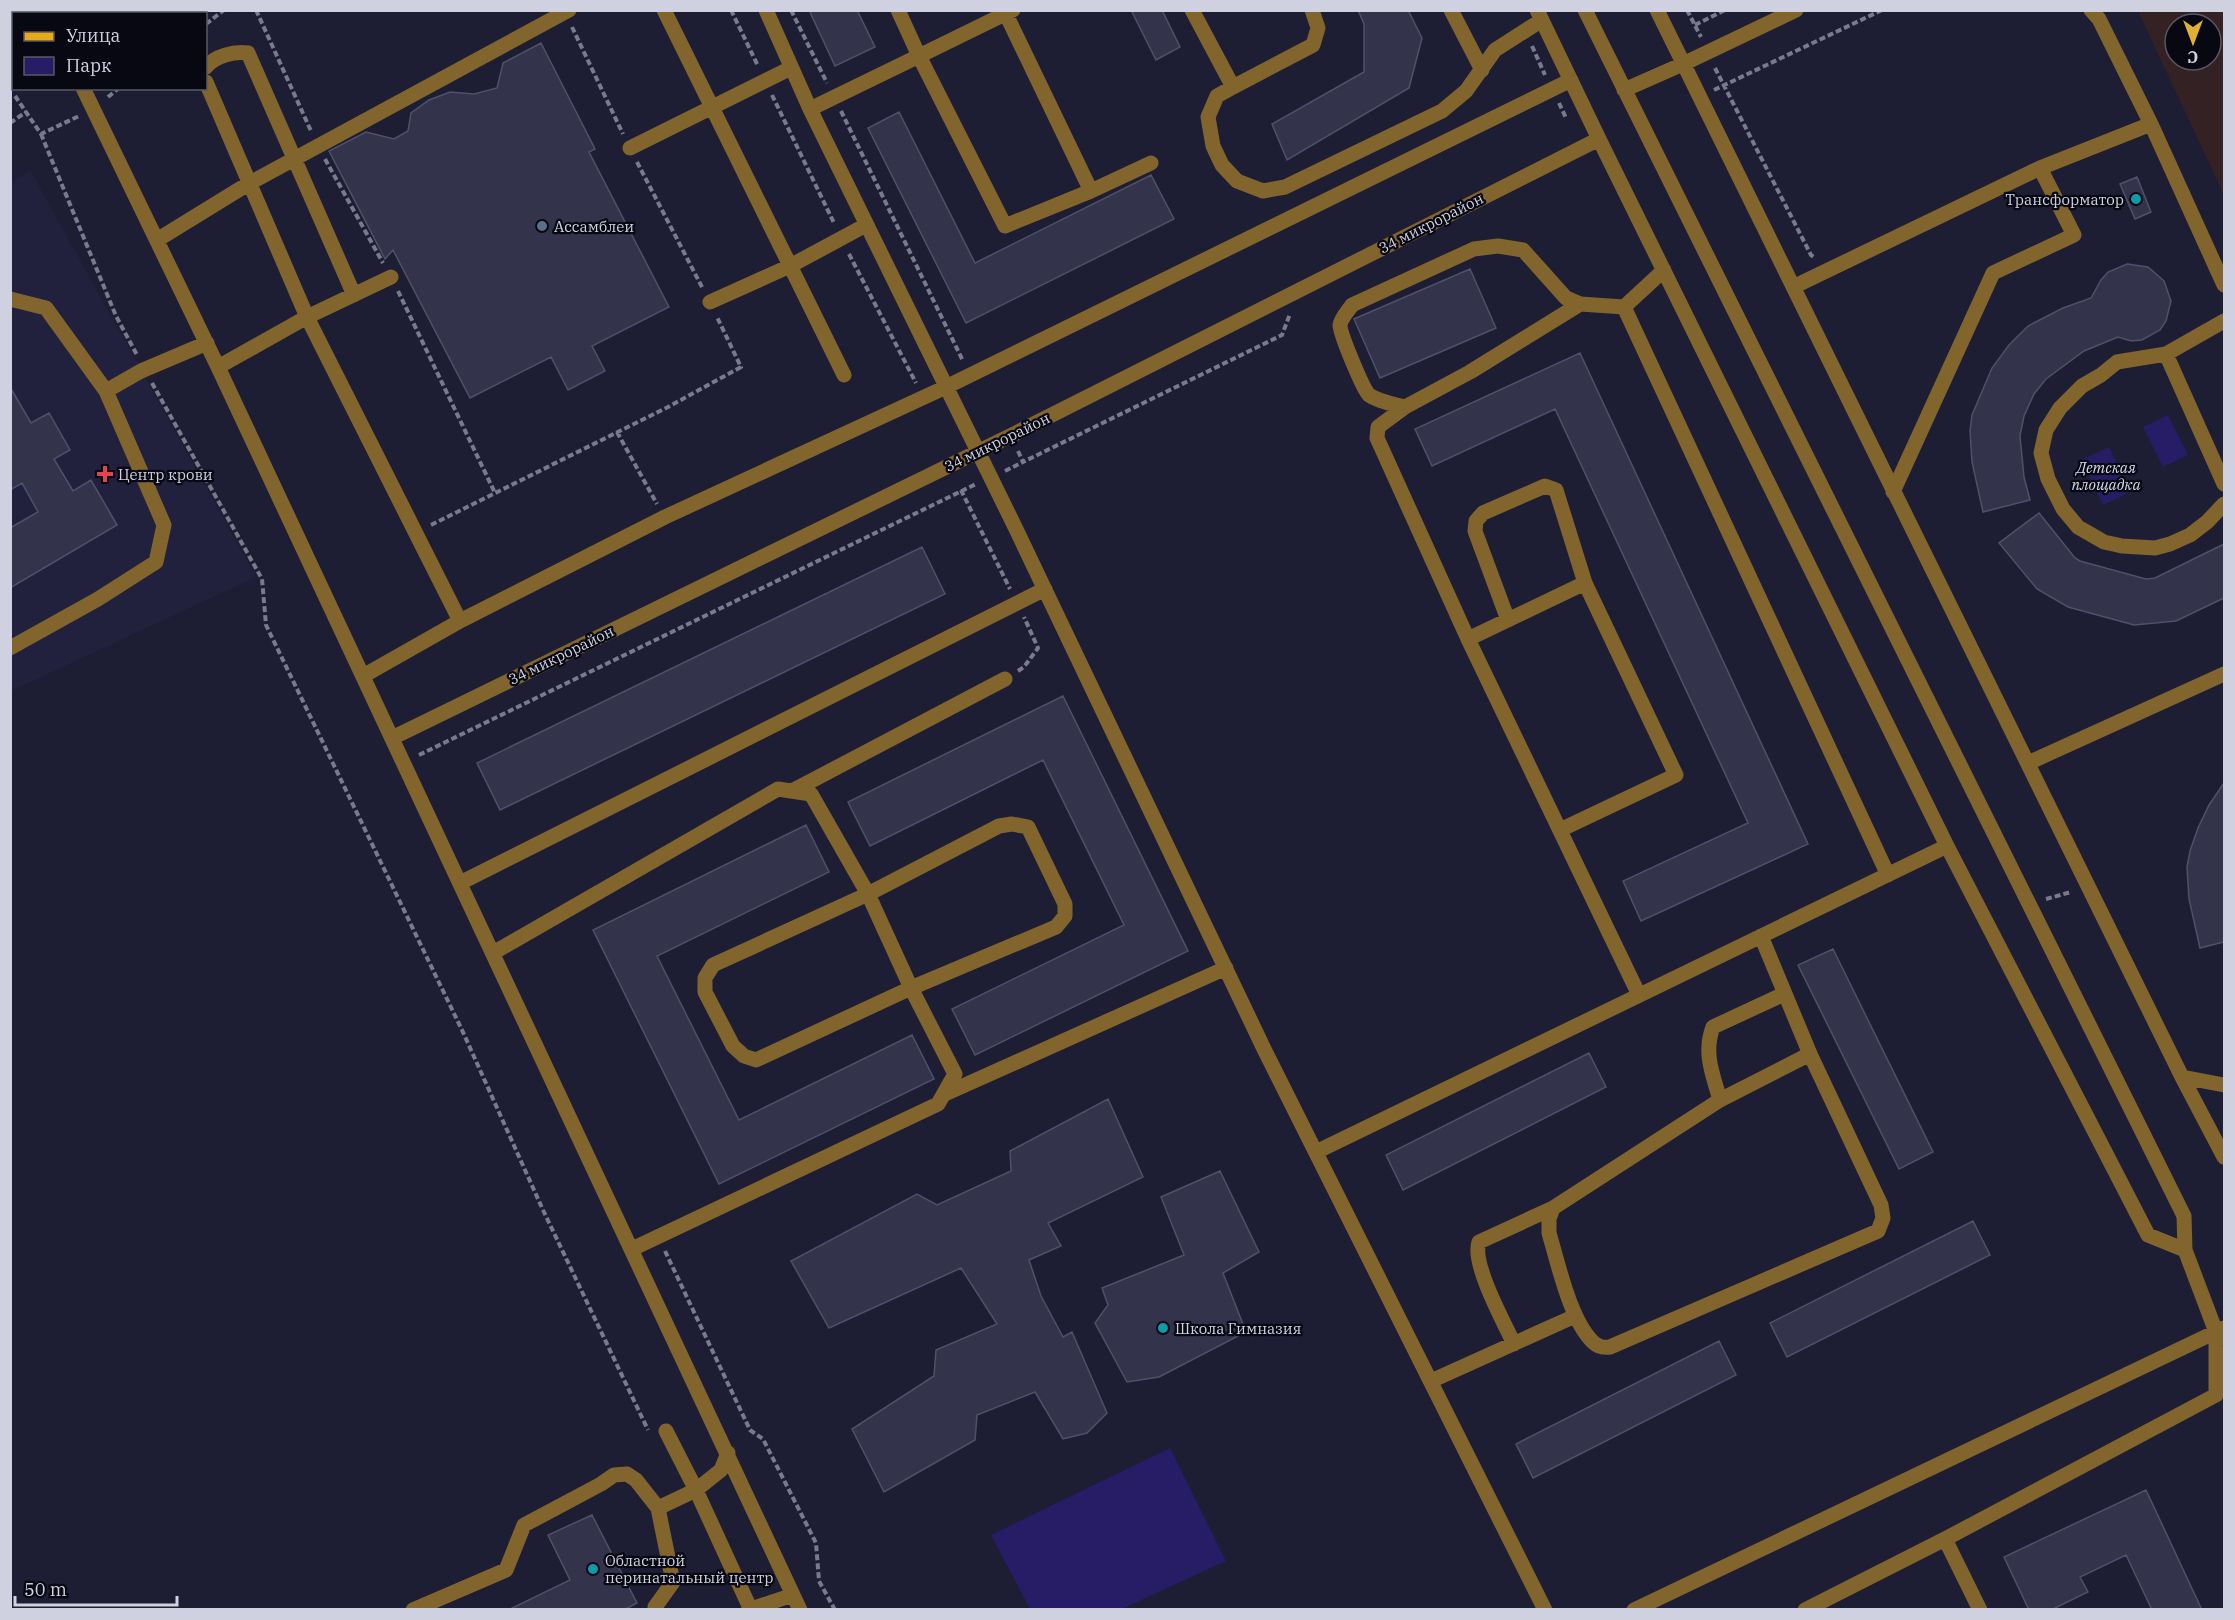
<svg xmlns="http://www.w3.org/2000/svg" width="2235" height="1620" viewBox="0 0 2235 1620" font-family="'IBM Plex Serif',serif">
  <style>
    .built { fill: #21213e }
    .education { fill: #342124; fill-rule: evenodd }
    .green { fill: #271c66 }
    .building { fill: #33344c; stroke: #4f506a; stroke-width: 1.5 }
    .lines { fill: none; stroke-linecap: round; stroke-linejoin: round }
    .path { stroke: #7a7a8d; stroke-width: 4; stroke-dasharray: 6 3; stroke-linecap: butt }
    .minor { stroke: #82642d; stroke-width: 15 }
    .major { stroke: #e7a917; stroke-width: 15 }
    .culture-dot { fill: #0f9aa8; stroke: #080812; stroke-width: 2 }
    .service-dot { fill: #5c6f8a; stroke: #080812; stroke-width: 2 }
    .health-dot { fill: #e0444e; stroke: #080812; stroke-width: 2 }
    .labels { text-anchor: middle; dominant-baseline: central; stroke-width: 4.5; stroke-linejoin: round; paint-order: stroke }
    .poi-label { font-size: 15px; fill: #cfd0e0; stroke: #080812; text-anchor: start }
    .street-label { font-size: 15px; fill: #cfd0e0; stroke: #080812 }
    .park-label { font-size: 15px; font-style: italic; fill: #d6d8ee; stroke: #080812 }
  </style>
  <rect width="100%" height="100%" fill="#1d1d33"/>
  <path class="built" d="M30,170L256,577L11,691L10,184Z"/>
  <path class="education" d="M2138,11H2224V195ZM2175,24H2211V60H2175Z"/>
  <path class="green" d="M2168,415L2188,455L2163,467L2143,427Z
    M2109,447L2131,492L2103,505L2081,460Z
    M1170,1448L1226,1561L1122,1609H1030L991,1535Z"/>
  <path class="building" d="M809,10H857L875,47L835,66Z
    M1131,10H1162L1180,47L1156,60Z
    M1358,10H1408L1422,38L1409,88L1287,160L1272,124L1364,72V24Z
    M541,43L595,149L589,152L669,307L592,346L605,371L568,390L551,357L470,398L393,250L385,259L329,151L366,132L394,139L408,131L411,113L429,100L450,92L474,94L497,88L503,63Z
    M899,112L975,263L1151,175L1174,219L966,323L868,128Z
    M2137,177L2151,212L2135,219L2120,184Z
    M2127,264L2148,267L2164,281L2171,301L2166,321L2160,330L2142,340L2131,341L2118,337L2084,351L2046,379L2034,394L2024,416L2020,436L2024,477L2030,500L1983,512L1972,462L1970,431L1972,415L1992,368L2009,345L2028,326L2063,308L2091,298L2101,280L2108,272Z
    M1470,269L1496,328L1380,378L1354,319Z
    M1580,353L1808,844L1641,921L1623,881L1748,823L1555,409L1432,466L1415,429Z
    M10,387L31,423L49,413L70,450L54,459L73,491L91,480L117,525L10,588V528L38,512L22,483L10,490Z
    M2039,513L2075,558L2080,561L2146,579L2155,578L2224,544V598L2176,621L2134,625L2068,607L2037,589L1999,543Z
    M922,547L945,594L500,810L477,763Z
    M1063,696L1188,951L975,1055L952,1009L1124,925L1043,760L870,846L848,802Z
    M2224,783V942L2200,948L2189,899L2187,867L2190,851L2198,828L2209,805Z
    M806,825L829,872L657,956L739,1120L912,1035L934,1079L719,1184L593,930Z
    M1833,949L1933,1152L1899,1169L1798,965Z
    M1589,1053L1606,1087L1403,1190L1386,1155Z
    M1108,1099L1143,1177L1048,1223L1061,1246L1029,1260L1041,1296L1063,1337L1072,1332L1107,1413L1087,1433L1063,1439L1035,1392L977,1415L975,1440L884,1492L852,1429L934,1376L936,1350L997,1324L961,1268L829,1328L791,1261L917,1194L937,1205L1011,1171L1010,1151Z
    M1220,1171L1259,1252L1223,1273L1246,1332L1159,1377L1127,1382L1095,1323L1108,1305L1102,1288L1184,1255L1161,1197Z
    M1973,1221L1990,1255L1787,1357L1770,1323Z
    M1719,1341L1736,1375L1533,1478L1516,1444Z
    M2146,1490L2202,1610H2152L2126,1555L2080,1577L2088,1592L2051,1610H2029L2004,1557Z
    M592,1515L637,1603L624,1610H508L570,1580L548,1535Z"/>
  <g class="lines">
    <path class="path" d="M256,10L311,131
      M731,10L758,66
      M791,10L827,83
      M1687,10L1701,37
      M206,24L224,10
      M1695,25L1725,10
      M572,27L623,134
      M1532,46L1545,75
      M1715,68L1811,255L1814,257
      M1714,90L1882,10
      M772,95L834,223
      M15,96L41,134L79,116
      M108,97L119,88
      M1559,103L1566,118
      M841,111L963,361
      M10,123L26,112
      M41,134L116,316L137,355
      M325,159L383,263
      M637,162L703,289
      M849,254L916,383
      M398,291L495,493
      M152,383L262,579L266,625L462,1030L543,1210L648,1430
      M617,432L657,504
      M1018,451L1023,462L1282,335L1290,314
      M1005,471L1023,462
      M961,490L1010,589
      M431,525L668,407L741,367L717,317
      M1018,671L1024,667L1038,648L1024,617
      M419,755L976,484
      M2046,899L2071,892
      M665,1251L750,1430L763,1439L816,1543L819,1581L835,1610"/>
    <path class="minor" d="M23,10L25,14
      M48,10L50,14
      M664,10L844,375
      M766,10L810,109L1016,529L1264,1049L1545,1610
      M1004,10L1091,191
      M1013,10L919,56L1005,226L1091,191L1151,163
      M1192,10L1233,87L1313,45L1318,28L1312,10
      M1451,10L1482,70
      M1537,10L1599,139L1947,846L2148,1235L2185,1250L2184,1216L1585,10
      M1657,10L2182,1077L2224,1157
      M2091,10L2099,19L2151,124L2224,285
      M206,67C215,56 234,51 248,53L354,295
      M206,82L307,317L460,621
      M1233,87L1217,96L1208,117L1213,146L1222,165L1237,181L1263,191L1285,187L1442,111L1466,91L1495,50L1542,20
      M83,88L218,367L800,1610
      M1624,90L1683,64L1796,10
      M810,109L919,56L898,10
      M630,148L791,68
      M157,240L248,184L569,10
      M1664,270L1624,307L1888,875
      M1793,287L2040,168L2151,124
      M10,299L46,308L106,391L164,525L156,562L98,599L10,648
      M710,302L790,266L866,225
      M1580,304L1470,372L1405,407L1378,427L1377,438L1468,639L1639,995
      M2224,321L2166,354L2117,362L2101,375L2082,386L2060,408L2046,430L2041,453L2048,479L2063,509L2078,527L2104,542L2122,546L2155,548L2170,544L2190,535L2207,522L2224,504
      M2166,354L2224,484
      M218,367L307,317L391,277
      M106,391L141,371L207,343
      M1405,407C1393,404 1379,402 1369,395C1363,389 1340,334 1340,325C1341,318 1348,311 1352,305L1474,249L1498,246L1523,250L1566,298L1580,304L1624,307
      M1893,492L1993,273L2074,235L2040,168
      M1508,620L1475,531L1476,521L1483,513L1545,486L1556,490L1585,583
      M1468,639L1585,583L1676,775L1560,830
      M363,676L460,621L665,517L946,387L1571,80
      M392,738L1012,435L1599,139
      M2028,763L2224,674
      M792,791L1005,679
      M1012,824L1028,827L1065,904V916L1056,927L911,988L756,1060L744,1056L733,1046L705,992V978L713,965L868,894L999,826Z
      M460,883L1045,589
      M1761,936L1810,1054
      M493,953L778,789L811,794L868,894L911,988L955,1074L938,1104L632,1249
      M1810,1054L1881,1205L1883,1218L1878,1231L1610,1347C1604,1348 1598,1347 1593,1342C1570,1320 1558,1263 1549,1233V1219L1553,1208L1720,1100Z
      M2182,1077L2224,1085
      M945,1094L1226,968
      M1720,1100C1713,1075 1703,1053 1713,1027L1784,994
      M1316,1152L1947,846
      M2185,1250L2216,1332L2221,1338
      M1514,1344C1504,1322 1471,1263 1479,1242L1553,1208
      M1431,1381L1575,1316
      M666,1431L696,1490L750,1608
      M1945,1539L1980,1610
      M413,1610L506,1570L524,1525L601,1484L614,1475L627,1474L636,1480L658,1508
      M655,1610V1607L673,1582L658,1508L696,1490L721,1470L728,1453
      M748,1610L793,1595
      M1634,1610L2224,1328
      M1805,1610L1945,1539L2216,1395V1332"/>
    <path class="major" d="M75,14L79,10
      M106,14L110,10
      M10,58L14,56
      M10,79L14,77"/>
  </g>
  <g class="culture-dot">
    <circle cx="2136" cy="199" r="6"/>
    <circle cx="1163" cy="1328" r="6"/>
    <circle cx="593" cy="1569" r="6"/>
  </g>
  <circle class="service-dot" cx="542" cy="226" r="6"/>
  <path class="health-dot" d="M102 465h6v6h6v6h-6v6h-6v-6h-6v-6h6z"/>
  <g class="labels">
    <g class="poi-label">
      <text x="2124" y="199" text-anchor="end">Трансформатор</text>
      <text x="554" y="226">Ассамблеи</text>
      <text x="118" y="474">Центр крови</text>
      <text x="1175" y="1328">Школа Гимназия</text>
      <text x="605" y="1560">Областной<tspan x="605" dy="17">перинатальный центр</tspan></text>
    </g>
    <g class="street-label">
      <text transform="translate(1431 223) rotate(-27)">34 микрорайон</text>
      <text transform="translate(997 442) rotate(-26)">34 микрорайон</text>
      <text transform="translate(561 655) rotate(-26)">34 микрорайон</text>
    </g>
    <g class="park-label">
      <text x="2106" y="467">Детская<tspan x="2106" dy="17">площадка</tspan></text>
    </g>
  </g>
  <rect width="2235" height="1620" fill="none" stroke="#cfd0e0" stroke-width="24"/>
  <rect x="12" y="12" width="195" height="78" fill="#080812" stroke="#585864" stroke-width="1.5"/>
  <rect x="24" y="32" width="30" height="9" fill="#e7a917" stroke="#585864" stroke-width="1.5"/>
  <text x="66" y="42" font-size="18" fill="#cfd0e0">Улица</text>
  <rect x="24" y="57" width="30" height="18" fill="#271c66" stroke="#585864" stroke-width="1.5"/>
  <text x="66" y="72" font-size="18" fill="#cfd0e0">Парк</text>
  <g transform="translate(2193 42) rotate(180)"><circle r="28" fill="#080812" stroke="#585864" stroke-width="1.5"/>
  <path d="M0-4.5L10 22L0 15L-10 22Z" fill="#deb133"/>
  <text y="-9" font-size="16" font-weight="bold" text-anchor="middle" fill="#cfd0e0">С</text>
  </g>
  <path d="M15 1596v9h162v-9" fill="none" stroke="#cfd0e0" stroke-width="3"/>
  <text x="24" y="1596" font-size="18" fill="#cfd0e0" stroke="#080812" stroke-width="4.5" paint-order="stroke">50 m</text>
</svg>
